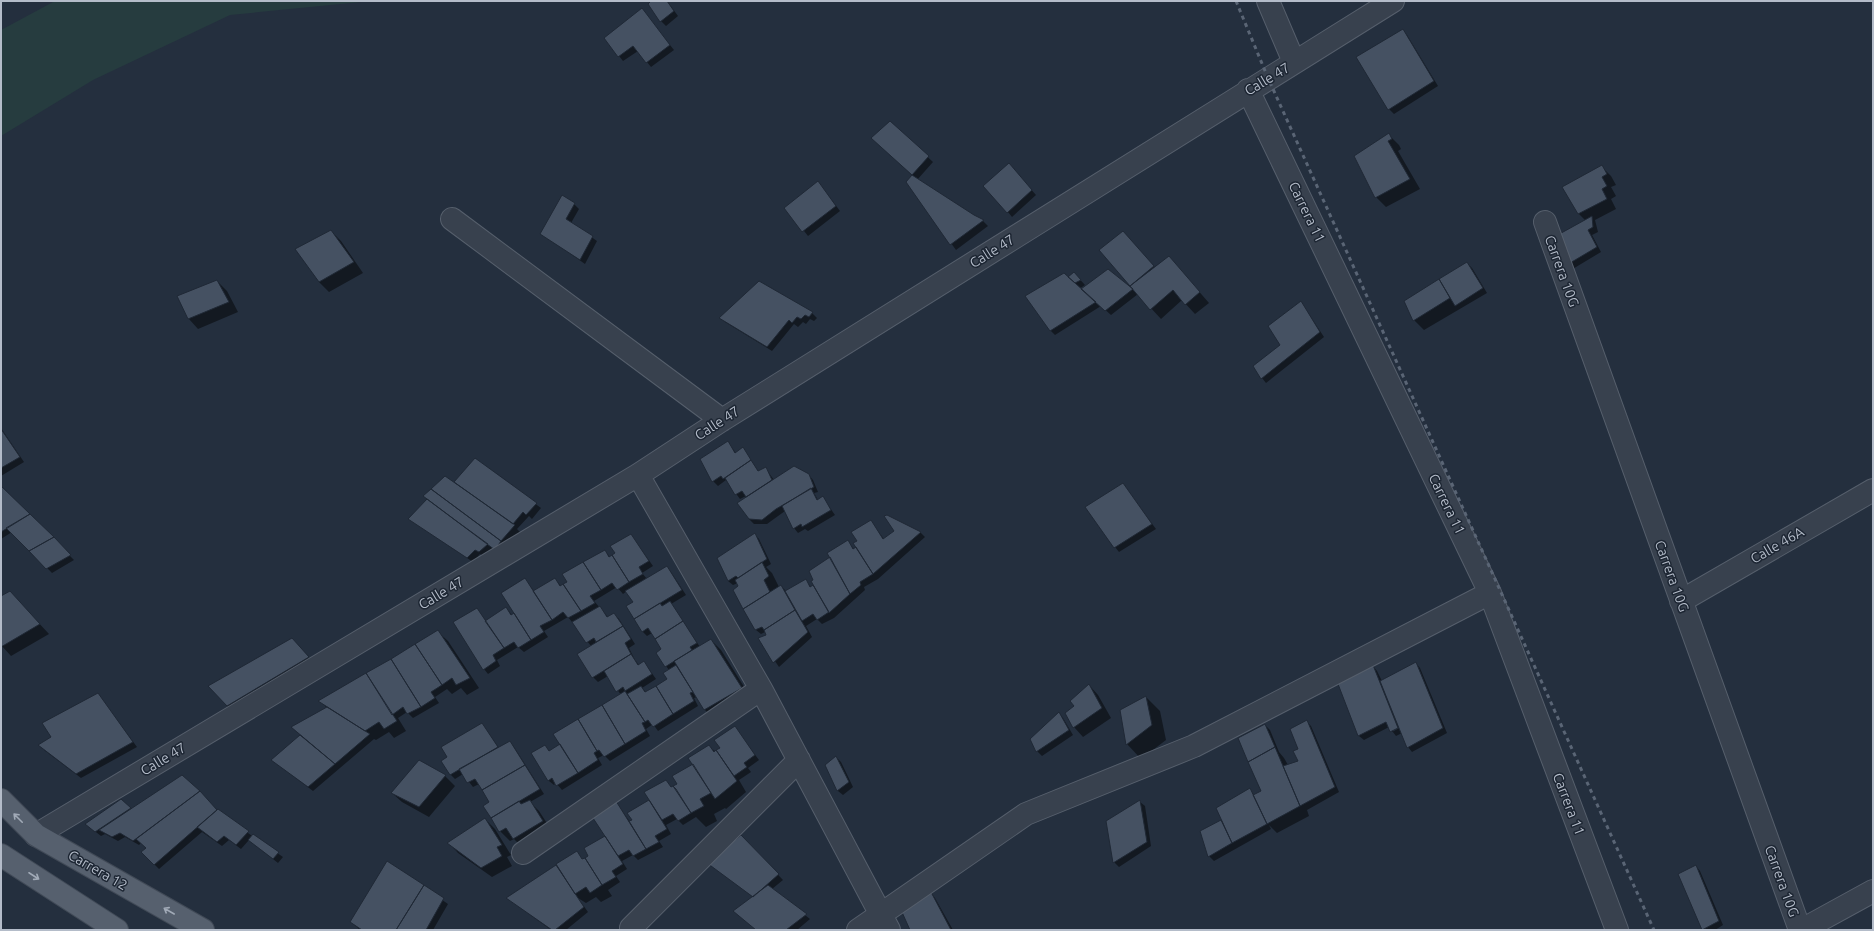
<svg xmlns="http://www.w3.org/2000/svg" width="1874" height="931" viewBox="0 0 1874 931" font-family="Ubuntu,sans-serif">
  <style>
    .green { fill: #263c3f }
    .shadow { fill: #0007; fill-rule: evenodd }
    .building { fill: #455162; stroke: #1f2835 }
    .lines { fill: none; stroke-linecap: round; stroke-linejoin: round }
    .street-casing { stroke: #565f6c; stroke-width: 24 }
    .primary-casing { stroke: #414a57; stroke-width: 24 }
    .street { stroke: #38414e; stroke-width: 22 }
    .primary { stroke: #56606e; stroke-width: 22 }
    .rail { stroke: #5a6575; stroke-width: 3; stroke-dasharray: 4 4; stroke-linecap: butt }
    .oneway { stroke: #a1aab7 }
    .labels { text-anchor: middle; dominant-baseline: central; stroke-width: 3; stroke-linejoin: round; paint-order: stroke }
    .street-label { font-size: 14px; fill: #b4bcc9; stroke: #1d2633 }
  </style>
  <rect width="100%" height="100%" fill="#242f3e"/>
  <path class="green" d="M55,1H371L230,15L93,80L1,136V30Z"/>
  <path class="shadow" d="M653,1H667L678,16L666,26L661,21Z
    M642,10L674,50L651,67L638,51L623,61L605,38Z
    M1403,30L1407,35L1438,86L1394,114L1389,109Z
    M890,122L933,162L917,180L983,221L988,226L956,250L907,182L913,176L877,142Z
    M1389,135L1399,145L1401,149L1398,151L1420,189L1386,207L1376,197L1355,156Z
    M1601,166L1611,176L1616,185L1611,187L1616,196L1611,199L1616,209L1595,220L1598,232L1592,235L1601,252L1571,270L1566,266L1585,220L1579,214L1564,187Z
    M1013,169L1036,195L1012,217L1008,212Z
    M822,187L840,211L808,236L786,208Z
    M574,204L579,209L571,223L597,241L585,264L541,233Z
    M331,231L341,241L363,273L329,292L319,282L297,249Z
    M1133,243L1154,267L1169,257L1209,303L1195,314L1182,300L1161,319L1138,294L1111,315L1101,306L1055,335L1050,330L1068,278L1074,273L1085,285L1079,289L1081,290L1108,271L1135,290L1101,250Z
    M1467,263L1472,268L1487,293L1424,330L1414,320L1405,302Z
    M217,281L227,291L238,312L198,329L189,319Z
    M1301,302L1324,337L1266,383L1262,378L1281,345Z
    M812,313L817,318L814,321L810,319L806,324L803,322L798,327L794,324L772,351L725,322L721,318Z
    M1,428L24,462L1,476Z
    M728,443L736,453L743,449L759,472L766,469L774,480L808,474L813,480L818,492L814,493L818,500L823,498L835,515L808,531L805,529L798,533L794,528L785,511L767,524H754L749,519L748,497L746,496L740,499L726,480L718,486L713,481Z
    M475,460L541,508L532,519L529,516L517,529L524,536L505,559L492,549L484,557L480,554L473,562L409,519L454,484Z
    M1123,485L1156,529L1119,552L1115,547Z
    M1,487L74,560L52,573L12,532L1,539Z
    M870,521L884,539L920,532L925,537L878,579L864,587L865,590L834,618L822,624L817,619L806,626L812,637L779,667L760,639L767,635L765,632L761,634L756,630L744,609L738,583L733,585L728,581L755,535L759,539L771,564L766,567L772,573L779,587L781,586L786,591L806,581L811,587L814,585L832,558L848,542L854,549L857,548L858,541Z
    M631,535L653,566L642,573L647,579L666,567L671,572L686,595L671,604L700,647L711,640L721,650L751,698L715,720L705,710L697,697L694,698L698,706L658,731L653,724L646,729L650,736L610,761L604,755L598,758L602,765L562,790L556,783L554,785L549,781L532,753L545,746L550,752L562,744L621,695L608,676L598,682L593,677L578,654L591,646L568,617L544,631L548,637L524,652L518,647L497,660L500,666L488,674L484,669L477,609L486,621L506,608L512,615L516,614L525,580L535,592L555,579L561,586L568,582L605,551L610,557L616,553ZM617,587L623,594L627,591L634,602L642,631L647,636L652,633L663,649L666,666L669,670L668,679L646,692L642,688L656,679L644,662L639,665L635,660L629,648L635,644L619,619L614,614L608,617L594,601Z
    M10,592L49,634L11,656L1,645V597Z
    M438,632L448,641L479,688L467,695L461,688L452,694L447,689L435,697L439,703L413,718L407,712L398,718L406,731L394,738L389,732L376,740L374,739L313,791L272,760L301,735L327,708L320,701Z
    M297,644L313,662L232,711L227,706Z
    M1416,663L1420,668L1447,733L1412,752L1408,747L1402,733L1396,736L1389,727L1364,740L1359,736L1339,685L1373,666L1377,671L1382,681ZM1402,725L1403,726L1392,732V730Z
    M1089,685L1098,695L1111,718L1083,737L1074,727L1075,706Z
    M98,694L137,747L81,778L44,750L53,737Z
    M1146,697L1160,711L1166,740L1141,759L1127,744L1121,711Z
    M1059,713L1063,718L1073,735L1042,756L1037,751L1031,739Z
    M1306,721L1311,726L1339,792L1307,810L1309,816L1277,833L1269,825L1271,829L1214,861L1209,856L1201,831L1222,820L1249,789L1255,796L1262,792L1265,725L1270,730L1279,752L1284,758L1288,765L1299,761L1300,749Z
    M482,724L499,748L510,742L514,747L544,794L530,802L539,811L552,831L523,848L514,839L510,841L500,831L490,802L479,784L473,787L463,774L455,779L450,774L449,757Z
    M735,728L759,760L748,768L751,772L739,780L746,792L726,809L725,808L714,814L717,821L706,827L696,817L683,825L677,819L666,825L671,834L659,841L663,847L638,860L633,855L622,861L627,869L616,876L620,882L608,890L612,896L601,902L596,897L586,903L578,898L588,912L566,930H551L507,898L556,866L561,871L576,853L583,860L589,857L606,836L616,802L630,822L633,820L629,813L678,784L708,746L719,754L721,748Z
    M836,757L841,762L853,787L843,795L838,791L826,765Z
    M419,761L445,776L455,786L429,817L402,802L392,793Z
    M182,777L217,812L283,857L278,863L249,840L241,849L229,840L222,846L202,832L159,869L142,852L147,848L141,843L139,845L125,837L118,841L105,834L101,836L87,825L121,800L131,810Z
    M1140,802L1145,806L1151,846L1119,867L1114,862L1107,822Z
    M485,819L495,829L511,855L507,857L512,866L492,877L458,853L449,843Z
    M741,836L783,880L772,889L810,919L797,930H758L753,897L709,863Z
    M388,863L448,904L433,930H360L351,922Z
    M1696,866L1700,871L1723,925L1715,930L1703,929Z
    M931,893L935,898L953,930H912Z"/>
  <path class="building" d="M651,1H667L674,11L660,22L648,4Z
    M642,8L670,45L646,63L633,46L618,57L604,38Z
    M1403,29L1434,81L1388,110L1356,57Z
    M890,121L929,156L912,175L871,138Z
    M1389,133L1392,139L1388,141L1410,179L1375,198L1354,156Z
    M1009,163L1032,190L1007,213L983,186Z
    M1602,165L1607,174L1602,177L1607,186L1602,189L1607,199L1578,214L1562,187Z
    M912,175L974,215L984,220L950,245L906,182Z
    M818,181L836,206L802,232L784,208Z
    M562,195L575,203L566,219L593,236L580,260L540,234Z
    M1592,216L1593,227L1588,230L1597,247L1565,266L1554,237Z
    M331,230L354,262L319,282L295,249Z
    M1123,231L1154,266L1130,286L1099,250Z
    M1169,256L1200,292L1185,305L1173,290L1150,310L1130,286Z
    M1467,262L1483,288L1455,306L1439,279Z
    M1108,269L1133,289L1105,311L1081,289Z
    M1074,272L1081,280L1075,283L1068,277Z
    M1064,273L1096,302L1050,331L1025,296Z
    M1439,279L1450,298L1413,321L1404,301Z
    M217,280L229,302L188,319L177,296Z
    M759,281L813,312L809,317L805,315L801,319L797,317L792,323L789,320L767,347L719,318Z
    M1301,301L1320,332L1261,379L1253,366L1280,345L1268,326Z
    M1,429L20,457L1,468Z
    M728,441L735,453L743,447L751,460L723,479L721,476L712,482L700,459Z
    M475,458L537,503L526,515L523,512L513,524L454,482Z
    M751,460L758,471L766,467L772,480L746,497L742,491L735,495L725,478Z
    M794,466L809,474L814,487L776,509L762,520L749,519L737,503Z
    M445,476L515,525L501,541L431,489Z
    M1123,483L1152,524L1114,548L1085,507Z
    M1,486L30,514L1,532Z
    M811,488L817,500L823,496L831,510L802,527L801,524L793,529L782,506Z
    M431,489L501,541L495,550L423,496Z
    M427,499L455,520L488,544L479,552L475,550L467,558L408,519Z
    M30,514L54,537L29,551L6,528Z
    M887,515L921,532L873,574L853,543L857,541L851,532L871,520L883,539L894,531L884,516Z
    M755,533L767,559L738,578L736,576L728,581L717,558Z
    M631,534L649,561L639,567L643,574L629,582L612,555L615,553L610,546Z
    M54,537L71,555L46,569L29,551Z
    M848,540L853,549L856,547L873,574L860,582L861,585L850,594L827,553Z
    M605,550L609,557L612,555L629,582L617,590L612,583L601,590L583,562Z
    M830,557L850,594L829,613L811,581L813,580L809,571Z
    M583,562L601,590L590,596L595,603L581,611L563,584L567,582L562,574Z
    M762,562L769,576L764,580L770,592L743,609L733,590L738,586L735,580Z
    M667,566L682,590L634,619L626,606L633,602L625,591Z
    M525,578L552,620L540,626L544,632L531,640L501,593Z
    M555,578L560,586L563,584L581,611L568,618L563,612L552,620L533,591Z
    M806,579L810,587L813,585L829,612L817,620L813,614L802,621L785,591Z
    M781,585L795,610L764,630L762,627L755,630L743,609Z
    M10,591L40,624L1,647V596Z
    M670,601L683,621L655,639L648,628L642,632L634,619L660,603L662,606Z
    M600,606L607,617L614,613L623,626L596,642L594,638L586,643L572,622Z
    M506,607L511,615L514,613L531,640L518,648L514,642L504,648L485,621Z
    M477,608L504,648L493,655L496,661L483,670L453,622Z
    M795,610L808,632L773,663L758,638L766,635L764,630Z
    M683,621L697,643L690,647L692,650L665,667L656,653L661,649L655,639Z
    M623,626L631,639L625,643L631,654L592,678L577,654Z
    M438,630L470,678L456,685L452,678L442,685L415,644Z
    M292,638L309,657L227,706L208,686Z
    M711,639L742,688L704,710L674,661Z
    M415,644L442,685L431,692L435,698L421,707L391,659Z
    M631,654L638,665L644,661L652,674L625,691L623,687L616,692L604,671Z
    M391,659L421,707L407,714L403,707L392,715L366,673Z
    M1416,662L1443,728L1407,748L1380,681Z
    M676,665L693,692L690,693L694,701L673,714L656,686L667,679L663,673Z
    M1373,665L1398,728L1390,732L1386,722L1358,736L1338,684Z
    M366,673L397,721L384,729L379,722L365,731L318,701Z
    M1089,684L1102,708L1073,728L1065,713L1074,706L1070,701Z
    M641,686L645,692L656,686L673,714L653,727L648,720L645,722L627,694Z
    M625,691L645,722L642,723L646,731L625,744L602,705Z
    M98,693L133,742L76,774L38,745L51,737L42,723Z
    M1146,696L1152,725L1126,745L1120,710Z
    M602,705L625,744L604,757L599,750L597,751L578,719Z
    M327,707L370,734L335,764L291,727Z
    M1059,712L1069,730L1036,752L1030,739Z
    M578,719L597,751L594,753L598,760L578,773L553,734Z
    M1307,720L1335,787L1300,806L1283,766L1298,761L1293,751L1298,749L1290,729Z
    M482,723L498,747L450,775L441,761L447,757L441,747Z
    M1265,724L1275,747L1248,762L1238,738Z
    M735,726L755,755L744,763L747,767L734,776L716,750L720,748L714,740Z
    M300,735L335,764L308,787L271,760Z
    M510,741L525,765L482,790L475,779L467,783L459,769Z
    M560,744L578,773L556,786L552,778L548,781L531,753L545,745L549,751Z
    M709,745L714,752L716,750L737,781L715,799L688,758Z
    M1275,747L1300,806L1267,824L1253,795L1261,791L1248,762Z
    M836,756L849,782L837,791L825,765Z
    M419,760L446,775L419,807L391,793Z
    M693,764L711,793L700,799L704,806L691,813L673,786L677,784L672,776Z
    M525,765L540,789L491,818L483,806L489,802L482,790Z
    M182,775L200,791L133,841L120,833L112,837L99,830Z
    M666,780L671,787L673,786L676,789L691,813L678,821L673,814L662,820L644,792Z
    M1250,788L1267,824L1232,843L1216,808Z
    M200,791L217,810L154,865L141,852L146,848L136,839Z
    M121,799L131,808L95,832L85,824Z
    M530,800L543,821L513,839L506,828L499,832L491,818L519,801L521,804Z
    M649,800L667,829L655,836L659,842L646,849L629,821L632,820L627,813Z
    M1140,800L1147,842L1113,863L1106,821Z
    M616,801L646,849L633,856L629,850L618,856L591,815Z
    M218,809L249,831L236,845L224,836L217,842L197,827Z
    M485,818L502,845L497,847L502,856L481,868L447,843Z
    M1221,820L1232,843L1208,857L1200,831Z
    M253,834L279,852L273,859L248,840Z
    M741,835L779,874L753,897L707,863Z
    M605,836L623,864L612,871L616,877L602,885L585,858L588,856L584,848Z
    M577,851L582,859L585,858L602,885L590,893L586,887L575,894L556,864Z
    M387,861L424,885L396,930H362L350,922Z
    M556,865L584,907L555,930H552L506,898Z
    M1696,865L1719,921L1702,930L1678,874Z
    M424,885L444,898L426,930H396Z
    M768,885L807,914L786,930H756L733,911Z
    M931,892L951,930H910L901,910Z"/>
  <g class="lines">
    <g class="street-casing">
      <path id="street" d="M1268,1L1294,62
        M1248,90L1490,593L1617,930
        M452,219L722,420
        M1545,222L1800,930
        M638,475L761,689L889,930
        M1681,601L1873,490
        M36,835L638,475L722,420L1393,1
        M523,853L761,689
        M631,928L799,760
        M858,930L1026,814L1194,746L1490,593
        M1802,930L1873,891"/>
    </g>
    <g class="primary-casing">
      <path id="primary" d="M1,800L36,835L203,930
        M1,855L117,930"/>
    </g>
    <use href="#street" class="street"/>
    <use href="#primary" class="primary"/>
    <path class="rail" d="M1236,1L1268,78L1654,930"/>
  </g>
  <defs><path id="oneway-shaft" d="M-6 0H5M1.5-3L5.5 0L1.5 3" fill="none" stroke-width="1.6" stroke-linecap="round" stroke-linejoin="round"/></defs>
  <g class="oneway">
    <use href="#oneway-shaft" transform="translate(18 818) rotate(-135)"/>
    <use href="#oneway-shaft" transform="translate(34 876) rotate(33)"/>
    <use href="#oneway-shaft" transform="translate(169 911) rotate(-150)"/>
  </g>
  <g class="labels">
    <g class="street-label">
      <text transform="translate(1267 79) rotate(-31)">Calle 47</text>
      <text transform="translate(1307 212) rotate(64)">Carrera 11</text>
      <text transform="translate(992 251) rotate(-32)">Calle 47</text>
      <text transform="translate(1562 271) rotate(70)">Carrera 10G</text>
      <text transform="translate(717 423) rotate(-33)">Calle 47</text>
      <text transform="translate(1447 504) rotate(64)">Carrera 11</text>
      <text transform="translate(1777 545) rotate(-30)">Calle 46A</text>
      <text transform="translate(1672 576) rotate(70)">Carrera 10G</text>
      <text transform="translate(441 593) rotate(-31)">Calle 47</text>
      <text transform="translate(163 759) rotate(-31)">Calle 47</text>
      <text transform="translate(1569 804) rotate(69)">Carrera 11</text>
      <text transform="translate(98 870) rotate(30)">Carrera 12</text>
      <text transform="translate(1782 881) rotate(70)">Carrera 10G</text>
    </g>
  </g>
  <rect width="1874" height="931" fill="none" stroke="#b4bcc9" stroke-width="4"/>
</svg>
